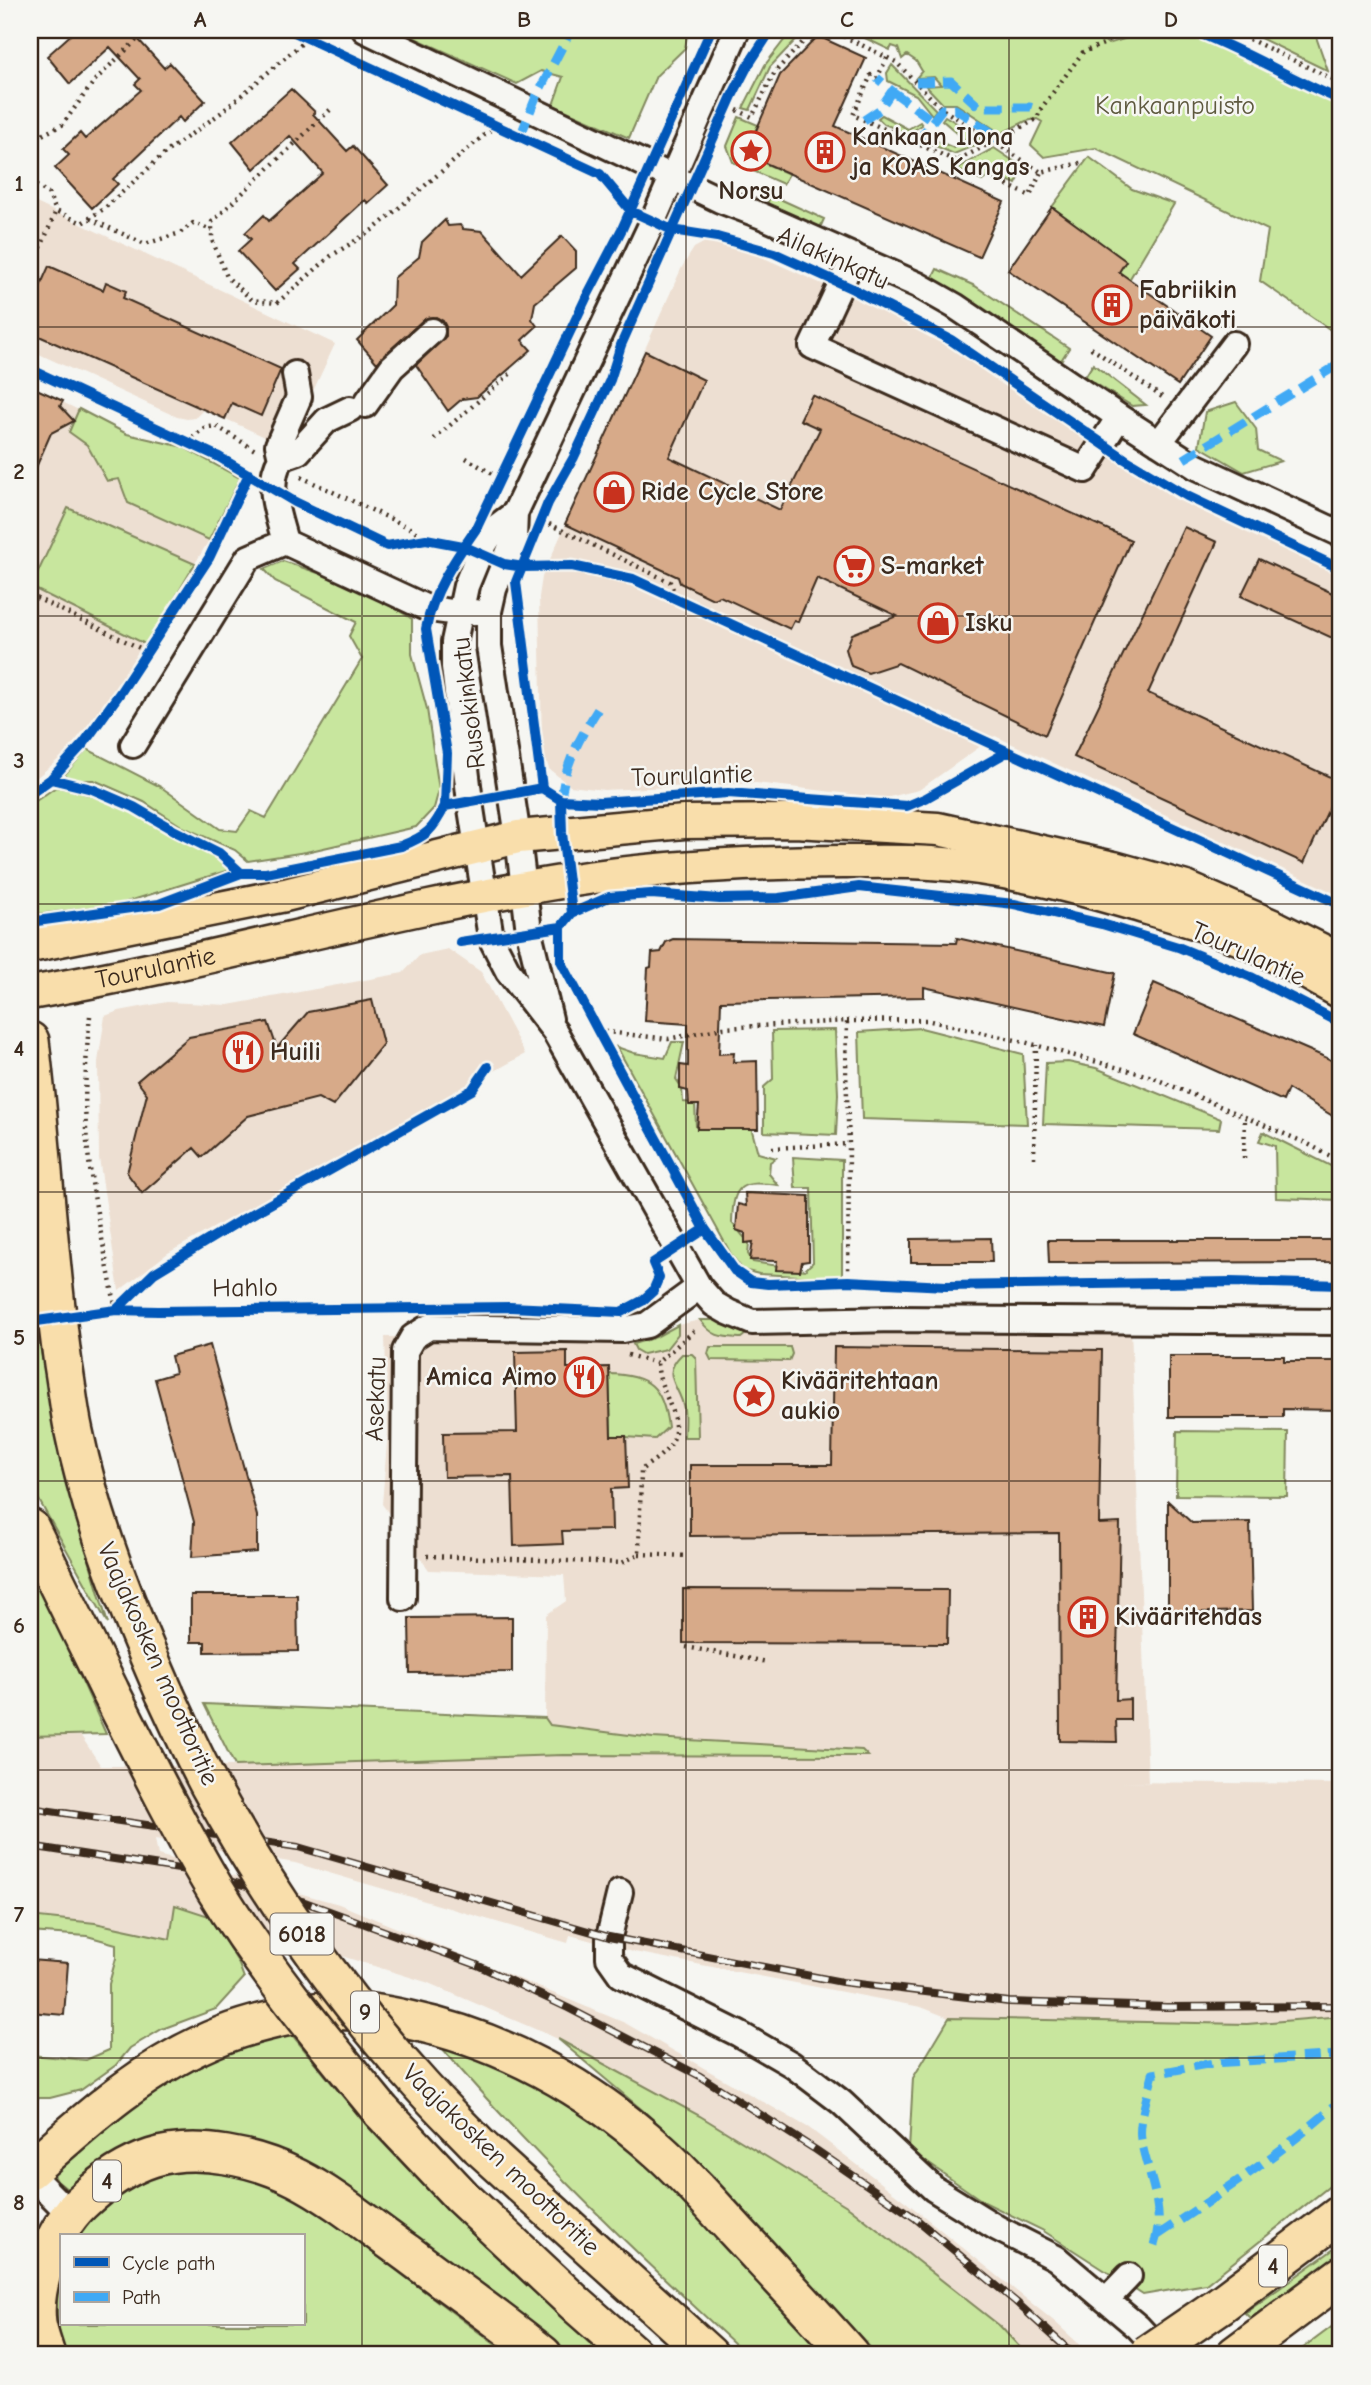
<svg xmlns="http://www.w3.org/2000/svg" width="1371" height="2385" viewBox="0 0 1371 2385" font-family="'Comic Neue',sans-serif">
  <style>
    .built { fill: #eddfd2 }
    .green { fill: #c8e69e; stroke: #82885e; stroke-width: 2 }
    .building { fill: #d7aa89; stroke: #3b2a1e; stroke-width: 2 }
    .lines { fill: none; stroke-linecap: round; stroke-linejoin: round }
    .minor-casing { stroke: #3b2a1e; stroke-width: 30 }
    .major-casing { stroke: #3b2a1e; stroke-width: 37 }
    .highway-casing { stroke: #3b2a1e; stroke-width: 42 }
    .path { stroke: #3b2a1e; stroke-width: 4.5; stroke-dasharray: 2 5; stroke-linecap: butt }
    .minor { stroke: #f6f6f2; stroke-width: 24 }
    .major { stroke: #f9deab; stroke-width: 32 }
    .highway { stroke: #f9deab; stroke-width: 37 }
    .rail-casing { stroke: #3b2a1e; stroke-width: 8 }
    .rail { stroke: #f6f6f2; stroke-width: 5; stroke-dasharray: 16; stroke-linecap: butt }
    .highway-bridge-casing { stroke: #3b2a1e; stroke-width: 42; stroke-linecap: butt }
    .highway-bridge { stroke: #f9deab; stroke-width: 37 }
    .quiet { stroke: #3fa9f5; stroke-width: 9; stroke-dasharray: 18 9; stroke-linecap: butt }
    .cycleway-casing { stroke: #f6f6f2; stroke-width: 15 }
    .cycleway { stroke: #0057b8; stroke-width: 10 }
    .grid { fill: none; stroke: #3b2a1e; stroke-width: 2; stroke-opacity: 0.55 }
    .labels { text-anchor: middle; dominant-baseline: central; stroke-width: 5; stroke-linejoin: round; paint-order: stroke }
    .shield { fill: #f6f6f2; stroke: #73675e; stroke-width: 2 }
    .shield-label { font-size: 24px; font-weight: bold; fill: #3b2a1e }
    .park-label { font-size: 26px; fill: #5e593e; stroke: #f6f6f2 }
    .poi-label { font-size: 26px; font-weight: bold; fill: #3b2a1e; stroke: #f6f6f2; text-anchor: start }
    .street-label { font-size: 26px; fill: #3b2a1e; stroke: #f6f6f2 }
    .neatline { fill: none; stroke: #3b2a1e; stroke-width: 2.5 }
    .grid-label { font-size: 23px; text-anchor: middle; font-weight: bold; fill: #3b2a1e }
  </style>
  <rect width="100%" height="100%" fill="#f6f6f2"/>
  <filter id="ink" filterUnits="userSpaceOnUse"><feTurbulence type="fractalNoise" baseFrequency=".0143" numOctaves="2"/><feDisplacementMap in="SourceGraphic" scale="14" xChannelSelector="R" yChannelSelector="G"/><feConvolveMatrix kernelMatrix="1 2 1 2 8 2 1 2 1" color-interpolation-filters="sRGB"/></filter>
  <g filter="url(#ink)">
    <path class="built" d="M30,200L335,344L287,447L204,409L195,418L187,419L177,417L30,350Z
      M705,242L742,248L878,309L950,347L1175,499L1341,575V896L995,736L919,790L885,798L756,783L604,790L570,786L549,769L542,746L539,597L542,577L682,267L694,248Z
      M30,386L127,434L183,447L240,478L209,540L147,645L100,710L65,754L30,783Z
      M448,949L481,972L525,1054L168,1253L119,1291L99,1158L98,1062L105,1016L119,1011L167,1002L228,1005L403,973L420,955Z
      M700,1320H717L746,1334L795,1336L1131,1327L1148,1782H1120L1341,1784V2016L1247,2024L949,2018L921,2007L629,1951L570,1935L568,1943L295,1863L155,1839L158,1855L339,1904L625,2023L809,2128L906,2202L1055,2322L1091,2355H1027L1000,2326L850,2208L700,2116L558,2039L426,1982L175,1905L170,1940L95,1923L30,1916V1736H81L101,1766H235L563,1755H867L862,1750L653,1738L550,1725L545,1718L546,1615L566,1601L564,1575L429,1570L382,1504L388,1431L385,1337L515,1336L633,1344L656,1337L678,1325Z"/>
    <path class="green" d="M397,30H688L685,48L656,76L629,138L553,105L563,77L541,71L517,84Z
      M792,30H805L770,67L750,110L743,108L765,65Z
      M848,30H1091L1108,44L1153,30H1174L1204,40L1341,107V337L1260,281L1268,230L1096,148L1044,157L1031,145L1042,122L1037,119L1026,121L996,136L994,129L956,104H943L926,86L941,85L934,77L916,78L922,71L916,61L907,55L902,59L898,48L892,46L890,50Z
      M1244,30H1306L1315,34L1328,71Z
      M892,65L936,110L932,115L916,95L888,81L887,73Z
      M882,115L908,129L920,122L922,125L908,134L884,124L878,118Z
      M945,116L981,138L976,145L954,154L926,142L930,138L954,148L964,139L942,120Z
      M739,117L758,125L744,154L789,174L783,184L733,162L727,146Z
      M994,148L1024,168L1016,184L992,174L982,181L956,169Z
      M1089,157L1132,189L1174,204L1129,280L1119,272L1125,261L1052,207Z
      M771,195L824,219L820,228L767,204Z
      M937,269L975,286L1069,348L1060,362L950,288L932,279Z
      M1093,364L1146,405L1132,406L1085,377Z
      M1236,402L1256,429L1258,450L1281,461L1244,472L1199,446L1205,412Z
      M79,409L127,434L183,447L240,478L209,540L128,503L119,479L107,481L87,445L69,432Z
      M68,508L195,564L147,645L31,587Z
      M283,561L365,589L412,619V654L427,709L439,790L434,808L416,827L306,852L248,861L235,850L183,827L144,802L94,780H60L87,749L161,787L220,829L237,831L251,811L266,818L362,659L349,636L356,622L275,581L264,569Z
      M56,787C122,799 160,829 217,859L229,870L123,903L30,915V805Z
      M921,1028L1023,1054L1027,1124L862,1119L859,1032Z
      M835,1030L838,1094L836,1135L764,1132V1087L773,1079L772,1031Z
      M672,1042H684L676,1079L682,1088L683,1102L695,1103L696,1127H751L758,1153L776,1158L770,1162L769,1174L778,1185C741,1181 733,1183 732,1223L749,1243L748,1254L753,1262L805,1270L813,1262L811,1188H795L793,1157L842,1160V1278L759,1274L743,1270L731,1254L617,1047L634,1053L665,1058Z
      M1068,1062L1096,1068L1221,1119L1219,1129L1043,1124L1046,1063Z
      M1263,1132L1341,1171V1200L1276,1198L1275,1146L1259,1141Z
      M700,1320H717L746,1334L741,1338C720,1337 713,1337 700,1320Z
      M678,1325V1334L666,1349L643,1354L636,1350L633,1344L656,1337Z
      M37,1329L63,1472L108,1624L30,1484V1330Z
      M710,1347H790L792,1354L789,1361L711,1360L708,1354Z
      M682,1354H692L696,1358L698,1437H684C684,1428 685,1418 684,1409C680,1385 659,1376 682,1354Z
      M609,1374C649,1375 663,1386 668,1427L655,1439L611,1436Z
      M1177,1431L1288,1432L1287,1496L1176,1495Z
      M30,1571L44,1596L106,1734L30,1736Z
      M204,1704L545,1718L550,1725L653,1738L862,1750L868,1756L563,1755L235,1766Z
      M175,1905L209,1916L238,1962L244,1978L216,2009L162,2029L130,2048L116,2065L81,2090L50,2098H32L30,2095V2055L86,2060L109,2050V1984L116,1958V1944L87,1936L30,1932V1916L95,1923L170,1939Z
      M1341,2016V2177L1206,2284L1143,2295L1042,2230L984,2202L909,2150L913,2078L949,2018L1247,2024Z
      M280,2035L293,2036L368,2127L447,2210L602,2355H556L342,2190L115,2155L92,2169L67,2189L57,2181L50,2168L149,2089L231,2047Z
      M558,2039L700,2116L850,2208L1000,2326L1027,2355H877L712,2175L647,2114Z
      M442,2048L522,2074L606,2126L684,2190L832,2355H747C640,2257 536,2158 442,2048Z
      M218,2167L271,2183L339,2227L509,2355H63C58,2330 54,2297 61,2272V2324H303V2236H79L99,2209L146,2177Z
      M1341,2244V2259L1255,2323L1245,2313Z
      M1341,2320V2355H1294Z"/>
    <path class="building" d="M76,30H130L164,68L170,63L205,101L183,122L179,117L113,179L118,184L92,208L55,168L69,155L63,149L80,133L85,139L141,90L135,84L140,79L110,47L70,84L47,56Z
      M818,36L866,58L835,126L1004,202L979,257L756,159L761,144L752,140L780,75Z
      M291,89L315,112L313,114L347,151L353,146L388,185L368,203L365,200L295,264L300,269L275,291L238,251L251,239L245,233L264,215L269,221L323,173L290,136L254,169L232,142Z
      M1052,207L1126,261L1119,272L1211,336L1178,385L1008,270Z
      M445,220L448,226L460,225L463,229L482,231L521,275L562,236L576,251V268L535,303L532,319L537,326L522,340L531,350L477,397L462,399L448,411L416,365L446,336V327L443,321L436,317L423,320L377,363L357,340L393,305L394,278L419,257L422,242Z
      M49,266L103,290L106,282L126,291L123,298L281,369L261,416L232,403L225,419L30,332V309Z
      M645,351L704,380L669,457L780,510L820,429L800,420L812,395L1131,540L1045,735L898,663L868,673L851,666L846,649L852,634L897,616L817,578L798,622L794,621L790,629L720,596L713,599L680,583L678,577L565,524Z
      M30,386L63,401L60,406L74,421L51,433L30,481Z
      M1184,527L1217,542L1148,693L1341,782L1304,863L1074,757Z
      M1259,559L1341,597V642L1241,596Z
      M957,938L1115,973L1104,1027L924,987V997L721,1001L719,1054L734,1053L733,1062L757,1061L758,1129H697L699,1105H689L688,1091L680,1089V1065L688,1066V1024L645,1021L648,968L651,967L652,953L661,952L666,942L673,939L956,943Z
      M1154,983L1327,1058L1341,1066V1121L1288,1089L1283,1101L1133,1034Z
      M372,1000L383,1044L333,1106L318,1098L248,1116L202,1157L194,1148L142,1193L127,1173L147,1094L137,1081L189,1037L268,1022L277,1048L308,1012Z
      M745,1193L809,1196V1261L802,1262L800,1271L776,1270L777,1261L750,1260L753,1242L745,1243V1233L736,1230L738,1204L746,1206Z
      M991,1238L992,1262H911V1239Z
      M1048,1240H1341V1262L1049,1263Z
      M210,1345L257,1516V1552L192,1557L194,1522L155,1379L175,1373L171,1356Z
      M834,1347L1102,1350L1099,1524L1120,1523L1116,1700L1130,1699V1720H1116L1117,1742L1060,1741L1059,1533L690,1536V1465H832Z
      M567,1351V1368L609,1367L611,1436H626L628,1488L611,1489L612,1530L562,1531L563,1544L514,1546L512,1476L444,1477L443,1433L517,1432L515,1352Z
      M1169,1356H1284V1361H1341V1410L1283,1409V1417H1169Z
      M1168,1501L1192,1523L1250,1522L1252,1611L1168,1613Z
      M683,1589L948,1590L947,1644L683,1643Z
      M191,1595H297L298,1651L205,1652V1642H191Z
      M512,1617V1672L410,1673L409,1618Z
      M30,1960L68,1963L64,2015L30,2012Z"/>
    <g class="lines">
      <g class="minor-casing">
        <path id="minor" d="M365,30L720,200L762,216L918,285L955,306L1119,417L1195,466L1341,534
          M854,256L812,346L1085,470L1119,417
          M365,405L392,367L432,331
          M1159,443L1234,344
          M281,458L298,452L327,420L350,409
          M515,513L495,528L480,552L466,586L454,642V667L470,802L491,938L508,971L555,1032L699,1287L714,1304L728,1312L752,1322L895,1319L1341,1322
          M285,542C278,514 265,485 281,458L278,445L299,397L295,374
          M133,745L248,558L285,542L429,609L459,613L475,612
          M550,1019L529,932L518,837L489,646V611L494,589L514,539L515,513L653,221L737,30
          M403,1598L405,1351L413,1337L429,1327L622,1330L647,1325L699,1287
          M620,1892L609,1937V1958L621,1975L739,2034L791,2064L841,2102L934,2189L997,2228L1056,2258L1138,2327L1164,2355
          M30,2174L70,2214
          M1106,2300L1129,2276"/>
      </g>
      <g class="major-casing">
        <g id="major">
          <path d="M30,946L285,895L518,837L684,822L795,821L938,829L1114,868L1186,888L1277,928L1341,960"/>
          <path id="s1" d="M30,993C210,962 386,910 567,881C658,867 750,862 843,862C872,862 902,861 931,863C998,867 1065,884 1130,903C1171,915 1213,926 1252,944C1282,958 1312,976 1341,992"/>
        </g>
      </g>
      <g class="highway-casing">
        <path id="highway" d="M30,1041C43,1148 48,1257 63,1364C67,1387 69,1410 74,1432C93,1525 127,1607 165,1694
          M30,1528L110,1691
          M381,2111L462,2197L577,2305L634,2355
          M480,2147L709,2355
          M30,2170C89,2117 148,2064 223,2035C248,2025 300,2012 326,2011C354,2009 382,2014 409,2020C503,2040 588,2087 659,2151C686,2175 711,2204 736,2231C774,2272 813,2313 850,2355
          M1220,2305L1341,2214
          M46,2355C43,2345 39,2335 37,2324C32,2285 53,2230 81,2203C102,2183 124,2167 152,2158C197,2144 256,2157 297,2178C336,2198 371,2228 407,2253C452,2287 499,2319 543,2355
          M1235,2355L1341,2276"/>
      </g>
      <path class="path" d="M831,30L896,62L942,109L1041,172L1085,162
        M1230,30L1341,83
        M30,34L35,30
        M887,58L877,78L871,75L853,115L956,161L1037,119L1040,110L1083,52L1106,43L1116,30
        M330,110L212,222V240L227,277L252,300L277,303L331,256L374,229L495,126
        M737,110L752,117L775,72L814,30
        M30,141L62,125L96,79L147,30
        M994,179L1030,196L1041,172
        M30,182L48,193L56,211
        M90,219L145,244L180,233L193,223L212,230
        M30,274L56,211L82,223L105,208L165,153L222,112L308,38
        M1091,348L1165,399
        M434,439L510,374
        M187,442L204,428L216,426L255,450
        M466,458L499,478
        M301,477L408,527L426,539
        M549,524L670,582L677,599
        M30,595L148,652
        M90,1016C86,1053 84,1092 86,1129C90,1190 105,1250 116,1310
        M847,1021L926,1020L1024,1042L1149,1076L1308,1144L1341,1162
        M598,1031L668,1039L723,1028L847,1021L846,1072L849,1144L848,1281
        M772,1148L849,1144
        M1034,1158L1036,1045
        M1244,1158L1245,1116
        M628,1355L657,1363L695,1330
        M639,1554L687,1556
        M427,1556L622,1563L639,1554L641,1470C651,1462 664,1455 671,1444C682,1426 668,1402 662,1385C659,1378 658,1370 657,1363
        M1341,1630C1333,1647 1335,1677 1341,1694
        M686,1647L768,1662"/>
      <use href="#minor" class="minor"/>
      <use href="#major" class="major"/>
      <use href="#highway" class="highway"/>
      <g class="rail-casing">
        <path id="rail" d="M30,1808L298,1847L609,1937L842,1982L1009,2002L1166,2007L1341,2006
          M30,1846L192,1871L302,1901L477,1965L568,2008L700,2076L816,2150L915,2218L1016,2302L1074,2355"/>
      </g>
      <use href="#rail" class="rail"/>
      <g class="highway-bridge-casing">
        <path id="highway-bridge" d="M110,1691C144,1758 177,1825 215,1889C263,1968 322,2039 381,2111
          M165,1694C179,1724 193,1755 209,1785C265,1888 338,1994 417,2081C437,2104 459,2125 480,2147
          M1147,2355L1220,2305"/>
      </g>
      <use href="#highway-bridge" class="highway-bridge"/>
      <path class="quiet" d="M916,82L951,81L979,107H1030L1040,110
        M892,91L933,121
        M864,120L879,110L892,91L877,78
        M520,137L536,97L571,30
        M916,143L942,109H955L991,132L994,142
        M1184,459L1341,363
        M561,800C565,761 581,736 601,704
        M1158,2235C1221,2193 1285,2151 1341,2100
        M1154,2245C1167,2209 1147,2174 1141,2139C1138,2123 1149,2091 1153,2074L1213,2063L1341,2055"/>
      <g class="cycleway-casing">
        <path id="cycleway" d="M290,30L600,174L631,211L653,221L672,230L717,237L774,253L853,289L951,340L1125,459L1187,496L1341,569
          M1191,30C1243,49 1290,79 1341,100
          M30,369L219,457L295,502L387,546L426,539L463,546L504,564L524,567L572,566L633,579L1341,905
          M51,779L92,789L134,807L175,831L219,853L241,873
          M542,788L516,582L548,503L574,457L610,380L621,345L732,96L747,67L771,30
          M30,794L51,779L84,743L120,693L209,558L249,474
          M561,800L562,833L572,913
          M445,806L447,753L426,629C432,593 455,559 476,529L586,298L622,229L711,30
          M30,922L159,904L241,873H266L401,846C427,836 433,830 445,806L542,788L561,800L600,802L728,793L907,806L926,798L1007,752
          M561,927V961L598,1031L705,1229L735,1271L751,1282L768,1284L848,1281L946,1286L1230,1282L1341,1285
          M561,927L572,913L609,897L651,894L720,899L779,898L859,887L1014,904L1102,924L1178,947L1251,977L1341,1023
          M460,942L561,927
          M116,1310L154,1273L238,1222L472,1090L488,1067
          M30,1322L116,1310L158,1311L510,1307L621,1312L642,1301L653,1291L659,1277L653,1263L705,1229"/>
      </g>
      <use href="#cycleway" class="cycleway"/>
    </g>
  </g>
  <path class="grid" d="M362,30V2355M686,30V2355M1009,30V2355M30,327H1341M30,616H1341M30,904H1341M30,1192H1341M30,1481H1341M30,1770H1341M30,2058H1341"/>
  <defs>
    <g id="sight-ring" transform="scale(2.0125)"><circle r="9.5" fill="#f6f6f2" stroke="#c8321e" stroke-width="1.5"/><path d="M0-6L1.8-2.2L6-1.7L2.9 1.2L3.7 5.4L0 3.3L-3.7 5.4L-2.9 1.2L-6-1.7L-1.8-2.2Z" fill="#c8321e"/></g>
    <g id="building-ring" transform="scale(2.0125)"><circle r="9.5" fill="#f6f6f2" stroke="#c8321e" stroke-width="1.5"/><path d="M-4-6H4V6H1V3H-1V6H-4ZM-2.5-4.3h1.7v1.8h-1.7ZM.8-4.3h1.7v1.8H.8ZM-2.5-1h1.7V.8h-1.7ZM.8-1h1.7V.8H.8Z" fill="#c8321e"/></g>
    <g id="shop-ring" transform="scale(2.0125)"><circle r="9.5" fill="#f6f6f2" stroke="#c8321e" stroke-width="1.5"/><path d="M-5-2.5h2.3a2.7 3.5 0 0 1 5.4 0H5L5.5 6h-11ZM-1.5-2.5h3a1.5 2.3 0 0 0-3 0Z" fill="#c8321e"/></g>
    <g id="supermarket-ring" transform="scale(2.0125)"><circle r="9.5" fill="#f6f6f2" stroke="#c8321e" stroke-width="1.5"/><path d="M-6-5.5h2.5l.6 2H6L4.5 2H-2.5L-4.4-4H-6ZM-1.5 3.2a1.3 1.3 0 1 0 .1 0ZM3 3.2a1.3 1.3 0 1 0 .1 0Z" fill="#c8321e"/></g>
    <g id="restaurant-ring" transform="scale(2.0125)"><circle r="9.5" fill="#f6f6f2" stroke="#c8321e" stroke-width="1.5"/><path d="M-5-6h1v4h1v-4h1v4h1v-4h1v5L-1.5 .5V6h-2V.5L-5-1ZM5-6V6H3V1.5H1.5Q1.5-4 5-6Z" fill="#c8321e"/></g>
  </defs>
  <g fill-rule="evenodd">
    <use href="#sight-ring" x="751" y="151"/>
    <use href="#building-ring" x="825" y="152"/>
    <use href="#building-ring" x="1112" y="305"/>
    <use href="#shop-ring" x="614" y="492"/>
    <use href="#supermarket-ring" x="854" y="566"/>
    <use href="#shop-ring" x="938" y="623"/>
    <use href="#restaurant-ring" x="243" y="1052"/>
    <use href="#restaurant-ring" x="584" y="1377"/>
    <use href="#sight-ring" x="754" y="1396"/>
    <use href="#building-ring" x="1088" y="1617"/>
  </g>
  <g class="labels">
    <g class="shield">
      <rect x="270.5" y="1913.5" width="63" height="41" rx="5"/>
      <rect x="351" y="1991.5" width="28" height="41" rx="5"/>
      <rect x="93" y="2160.5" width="28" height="41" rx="5"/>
      <rect x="1259" y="2245.5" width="28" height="41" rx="5"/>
    </g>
    <g class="shield-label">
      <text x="302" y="1934">6018</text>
      <text x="365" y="2012">9</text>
      <text x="107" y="2181">4</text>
      <text x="1273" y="2266">4</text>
    </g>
    <g class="park-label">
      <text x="1175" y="106">Kankaanpuisto</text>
    </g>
    <g class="poi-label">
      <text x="852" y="137">Kankaan Ilona<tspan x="852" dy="30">ja KOAS Kangas</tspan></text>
      <text x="751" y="191" text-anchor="middle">Norsu</text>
      <text x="1139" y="290">Fabriikin<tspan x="1139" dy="30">päiväkoti</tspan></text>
      <text x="641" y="492">Ride Cycle Store</text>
      <text x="881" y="566">S-market</text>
      <text x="965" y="623">Isku</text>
      <text x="270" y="1052">Huili</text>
      <text x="557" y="1377" text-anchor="end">Amica Aimo</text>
      <text x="781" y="1381">Kivääritehtaan<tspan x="781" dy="30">aukio</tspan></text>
      <text x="1115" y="1617">Kivääritehdas</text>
    </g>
    <g class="street-label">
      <text transform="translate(833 258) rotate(24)">Ailakinkatu</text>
      <text transform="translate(469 703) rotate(-97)">Rusokinkatu</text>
      <text transform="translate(692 776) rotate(-2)">Tourulantie</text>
      <text transform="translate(1248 954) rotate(24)">Tourulantie</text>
      <text stroke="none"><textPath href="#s1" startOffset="128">Tourulantie</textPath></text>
      <text transform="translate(245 1288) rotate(-1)">Hahlo</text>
      <text transform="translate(376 1399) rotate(-88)">Asekatu</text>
      <text transform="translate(158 1664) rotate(66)">Vaajakosken moottoritie</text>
      <text transform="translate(501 2160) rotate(44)">Vaajakosken moottoritie</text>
    </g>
  </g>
  <rect width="1371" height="2385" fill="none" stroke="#f6f6f2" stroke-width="77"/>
  <rect x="60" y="2234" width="245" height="91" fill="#f6f6f2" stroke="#aba49d" stroke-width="2"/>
  <rect x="74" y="2257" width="35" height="10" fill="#0057b8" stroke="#aba49d" stroke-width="2"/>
  <text x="122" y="2270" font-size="21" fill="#3b2a1e">Cycle path</text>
  <rect x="74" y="2292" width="35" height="10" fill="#3fa9f5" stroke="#aba49d" stroke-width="2"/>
  <text x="122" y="2304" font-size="21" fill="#3b2a1e">Path</text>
  <rect x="38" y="38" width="1294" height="2308" class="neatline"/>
  <g class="grid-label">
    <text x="200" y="27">A</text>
    <text x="524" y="27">B</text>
    <text x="847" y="27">C</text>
    <text x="1171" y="27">D</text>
    <text x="19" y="191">1</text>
    <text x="19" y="479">2</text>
    <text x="19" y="768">3</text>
    <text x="19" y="1056">4</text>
    <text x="19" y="1345">5</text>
    <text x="19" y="1633">6</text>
    <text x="19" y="1922">7</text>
    <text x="19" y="2210">8</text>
  </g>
</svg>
